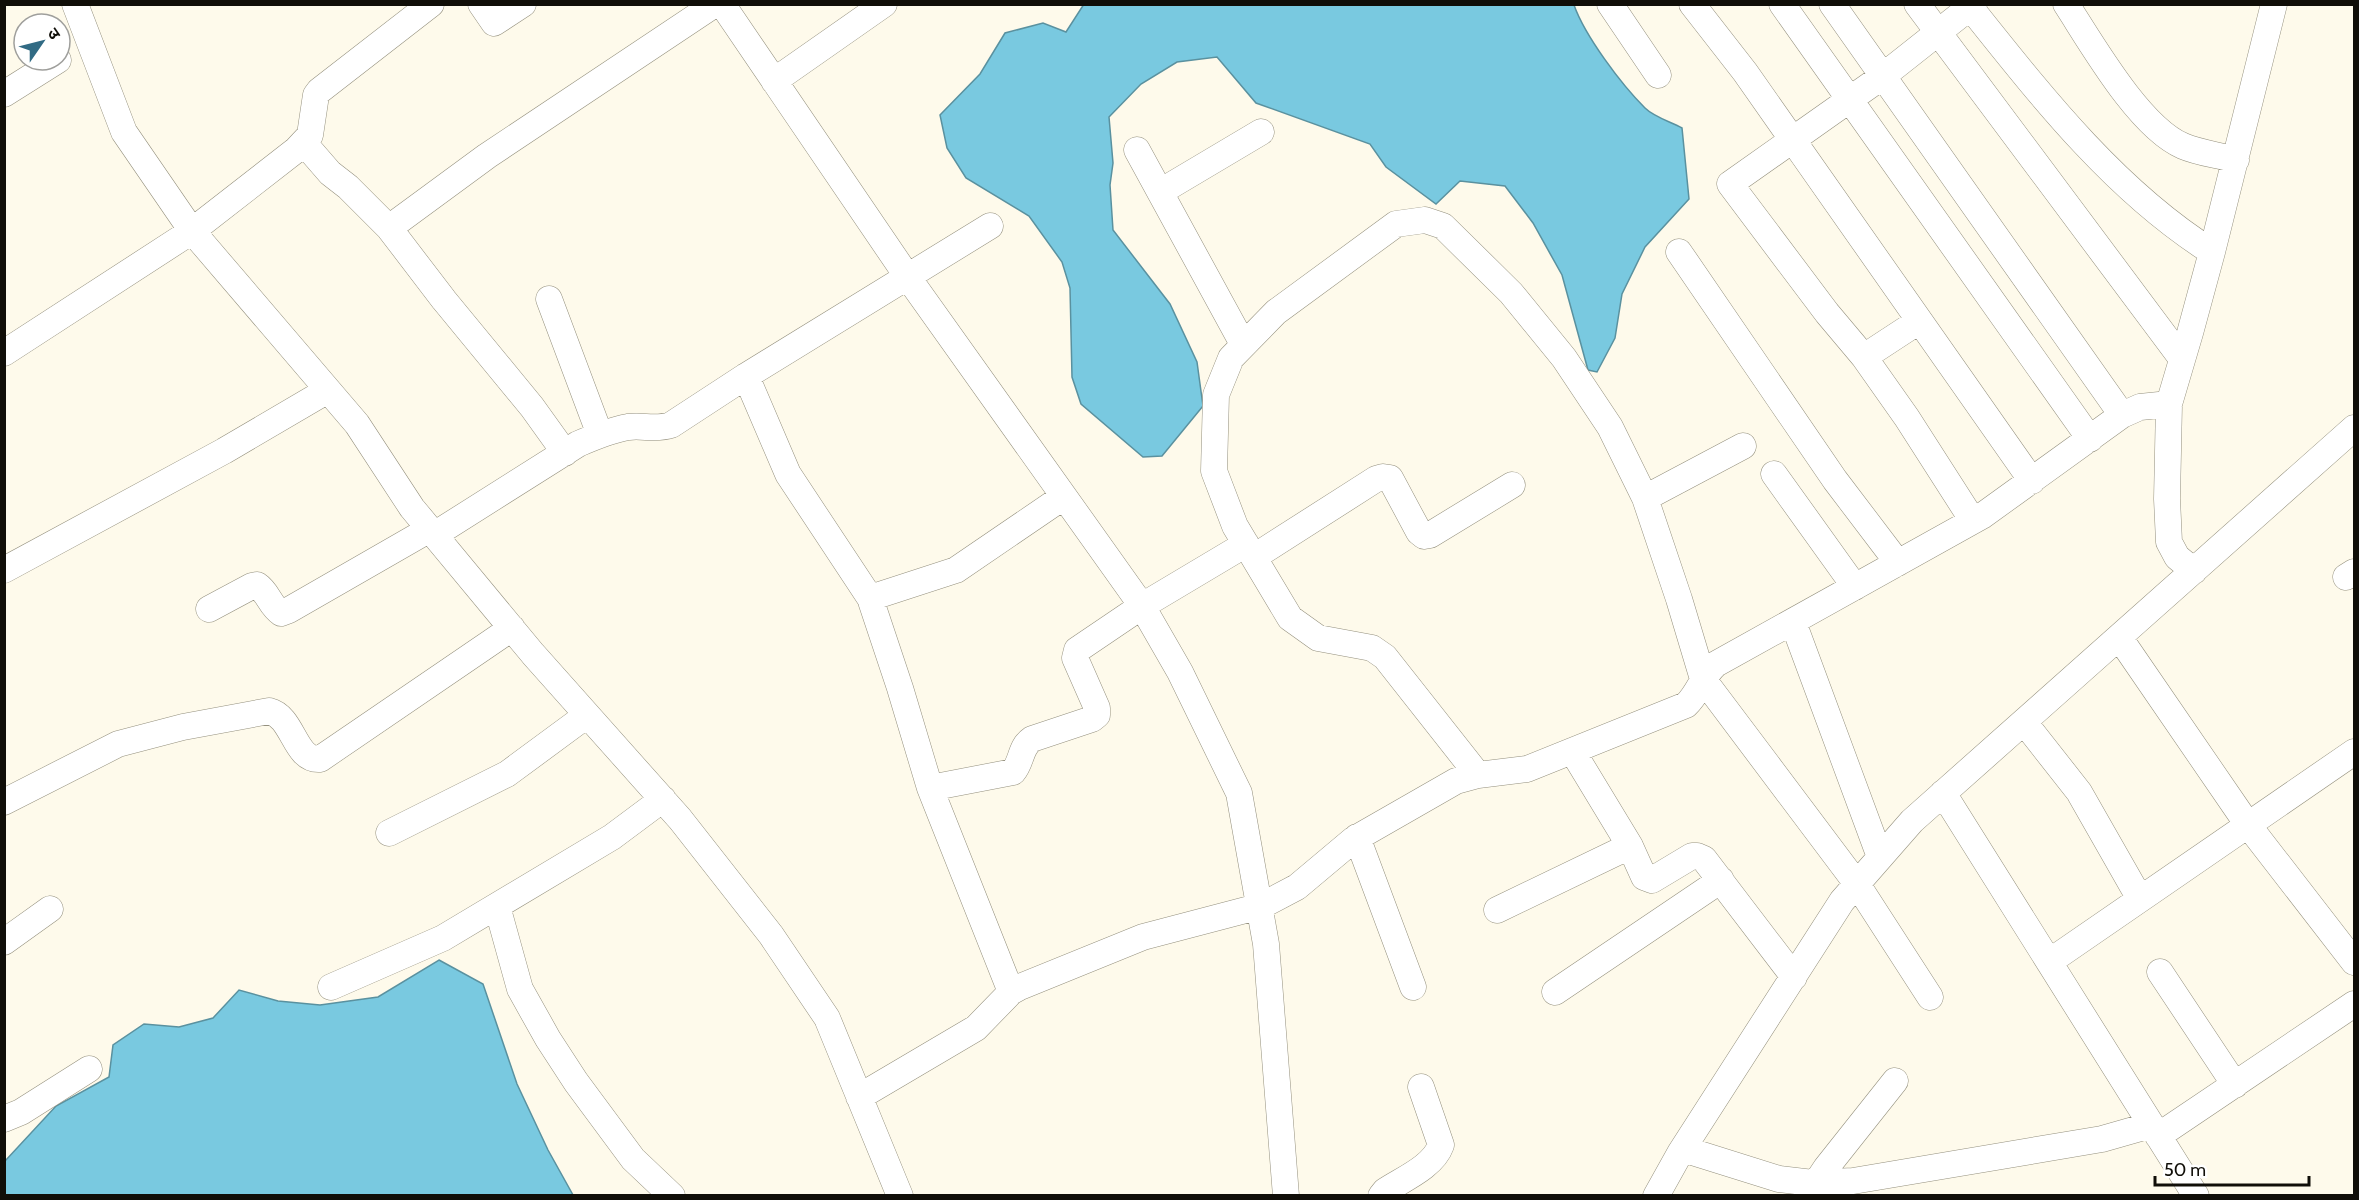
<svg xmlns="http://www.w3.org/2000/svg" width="2359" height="1200" viewBox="0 0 2359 1200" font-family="Cabin,'Noto Sans Devanagari',sans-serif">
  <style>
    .water { fill: #79c9e0; stroke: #5a919f; stroke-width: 1.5 }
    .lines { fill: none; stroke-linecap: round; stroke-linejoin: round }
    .minor-casing { stroke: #94907e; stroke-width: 27 }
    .minor { stroke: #fff; stroke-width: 26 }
  </style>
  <rect width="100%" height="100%" fill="#fefaeb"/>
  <path class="water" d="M1084,4L1574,5C1585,36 1621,84 1645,108C1654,117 1671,122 1682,128L1689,199L1645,247L1622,294L1615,338L1597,372L1588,370L1562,275L1533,223L1505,186L1460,181L1436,204L1386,167L1370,144L1256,103L1217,57L1177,62L1141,84L1109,117L1113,163L1110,185L1113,230L1170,304L1197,362L1203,406L1162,456L1143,457L1081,404L1072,377L1070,288L1062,262L1029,216L966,178L947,148L940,115L980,74L1005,33L1043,23L1066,32Z
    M439,960L483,984L517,1084L548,1150L573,1195H5V1161L56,1106L109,1077L113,1045L144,1024L179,1027L213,1018L239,990L278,1001L320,1005L378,997Z"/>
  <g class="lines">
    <g class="minor-casing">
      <path id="minor" d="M75,4L124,132L192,231L357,424L412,508L533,654L680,819L771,935L827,1018L900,1196
        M481,4L494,23L523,4
        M722,4L907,276L1142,606L1180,672L1239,793L1266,944L1286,1196
        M1610,4L1658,75
        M1692,4L1745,72L2032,481
        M1782,4L2090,439
        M1832,4L2122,415
        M1917,4L2182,359
        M2066,4C2092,44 2139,127 2183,146C2199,153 2219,155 2236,160
        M1970,7C2041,96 2115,191 2212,252
        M774,81L884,4
        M4,94L58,60
        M304,143L330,173L348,187L389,228L444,300L532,407L565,453
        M1137,150L1243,344
        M1160,192L1261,132
        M389,228L487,156L715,4
        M1679,252L1835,480L1898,563
        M549,299L600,435
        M4,353L192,231L296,150L310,135L316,95L319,91L431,4
        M1864,357L1919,321
        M746,376L788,474L870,598L900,688L930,788L1011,992
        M1774,474L1855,587
        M1645,498L1743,446
        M1973,521L1907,418L1864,357L1827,313L1730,184L1883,76L1974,4
        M434,535L578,444C594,437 611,430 628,427C643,425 656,430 671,425L746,376L990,226
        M1254,557L1376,479L1383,477L1390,478L1419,532L1424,536L1430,535L1512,485
        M4,570L224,451L328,390
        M2194,571L2177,557L2169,542L2167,499L2169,404L2190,333L2212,252L2274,4
        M2346,577L2354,572
        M870,598L956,570L1063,497
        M209,609L252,586L257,585C268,592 270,606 281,613L289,610L430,529
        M1793,622L1880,857
        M2119,637L2248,825L2354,962
        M2024,722L2079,792L2140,899
        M1573,752L1630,846L1644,877L1652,880L1692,856H1697L1704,859L1794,977
        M1478,775L1385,657L1372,648L1318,638L1290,618L1235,526L1214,471L1216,395L1231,358L1276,312L1396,224L1425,220L1443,226L1511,293L1564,358L1610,427L1645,498L1679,599L1703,679L1857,884L1930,997
        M930,788L1013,772C1022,762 1020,747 1032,739L1092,719L1097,715V708L1075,658L1077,650L1142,606L1246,544
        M1943,793L2196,1196
        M4,802L118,744L183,727L269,711C294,717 294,761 320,759L512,628
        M389,833L507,774L587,715
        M1357,837L1413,987
        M497,906L520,989L548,1039L576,1082L633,1159L672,1196
        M1497,910L1630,846
        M4,942L50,909
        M2049,962L2354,752
        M2160,972L2235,1085
        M331,987L443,938L612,837L663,799
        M1555,992L1721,880
        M859,1097L976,1028L1011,992L1020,987L1143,937L1261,906L1297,887L1353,840L1456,781L1478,775L1527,769L1686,705C1699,693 1702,676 1716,664L1982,516L2122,415L2140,407L2169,404
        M4,1119L21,1112L89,1069
        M2158,1136L2354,1004
        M1683,1149L1779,1179L1813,1183L1853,1181L2102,1139L2151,1125
        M1812,1195L1816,1183L1826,1168L1895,1081
        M1381,1196L1385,1191C1403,1179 1433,1167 1441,1145L1421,1087
        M1656,1196L1680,1153L1842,901L1912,821L2354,428"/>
    </g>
    <use href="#minor" class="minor"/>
  </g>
  <rect width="2359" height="1200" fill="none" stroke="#100e08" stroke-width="12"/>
  <g transform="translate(42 42) rotate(55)"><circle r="28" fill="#ffffff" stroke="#9f9f9c" stroke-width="1.5"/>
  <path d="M0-4.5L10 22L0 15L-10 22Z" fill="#316b84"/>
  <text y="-9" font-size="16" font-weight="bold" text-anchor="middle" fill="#100e08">उ</text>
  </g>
  <path d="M2155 1176v9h154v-9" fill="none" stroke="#100e08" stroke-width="3"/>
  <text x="2164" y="1176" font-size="18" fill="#100e08" stroke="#ffffff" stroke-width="4.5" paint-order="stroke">50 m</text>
</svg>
